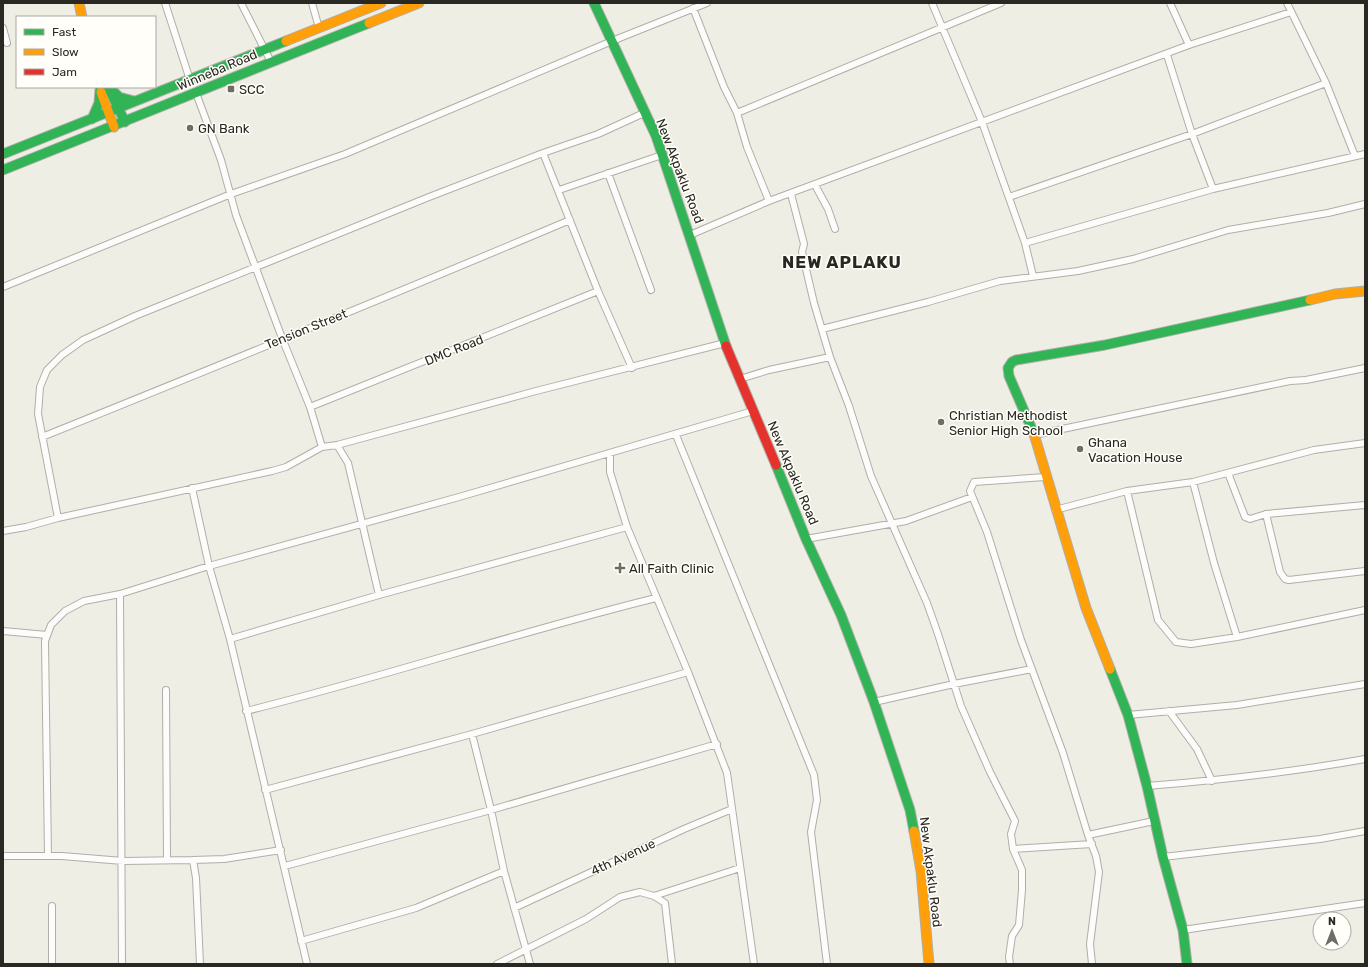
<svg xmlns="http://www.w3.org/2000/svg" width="1368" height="967" viewBox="0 0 1368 967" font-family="Rubik,sans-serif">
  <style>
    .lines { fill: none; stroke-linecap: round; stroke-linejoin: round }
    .street-casing { stroke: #afafa8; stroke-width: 8 }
    .fast-casing { stroke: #afafa8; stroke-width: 11 }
    .slow-casing { stroke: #afafa8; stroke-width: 11 }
    .jam-casing { stroke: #afafa8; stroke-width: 11 }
    .street { stroke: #fdfcfb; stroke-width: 6 }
    .fast { stroke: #30b455; stroke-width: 9 }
    .slow { stroke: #ff9f0a; stroke-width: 9 }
    .jam { stroke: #e5322d; stroke-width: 9 }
    .poi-dot { fill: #6e6d66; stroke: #fffef8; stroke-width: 1.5 }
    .labels { text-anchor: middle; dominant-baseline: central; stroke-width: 3; stroke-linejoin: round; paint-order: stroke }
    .street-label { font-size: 13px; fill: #292822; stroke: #fffef8 }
    .poi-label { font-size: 13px; fill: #292822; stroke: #fffef8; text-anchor: start }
    .district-label { font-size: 17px; font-weight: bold; letter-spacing: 1px; fill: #292822; stroke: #fffef8 }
  </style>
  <rect width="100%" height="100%" fill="#efeee5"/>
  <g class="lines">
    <g class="street-casing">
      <path id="street" d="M165,3L190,80
        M241,3L271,62
        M312,3L319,28
        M932,3L982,122L1025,243L1033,276
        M1170,3L1189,45
        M1287,3L1326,83L1355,156
        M693,8L724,87L737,113L747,147L769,201
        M3,28L7,43
        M1167,55L1192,134L1213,189
        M196,93L221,160L236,215L282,338L310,407L322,447
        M737,113L1001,3
        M543,153L598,291L632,368
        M608,173L651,290
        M815,185L828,209L835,229
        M559,190L662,155
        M791,194L804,244L802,252L814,303L830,357L849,406L871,476L927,603L938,634L961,706L990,772L1015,821L1011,834L1013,849L1022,870V890L1019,925L1012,936L1009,957L1010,964
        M1009,197L1192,134L1326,83
        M690,235L769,201L1189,45L1291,12
        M1025,243L1213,189L1365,154
        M3,287L231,194L345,154L612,41L707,3
        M822,329L928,302L1000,281L1078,271L1133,259L1228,230L1328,213L1365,204
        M740,379L769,370L830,357
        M310,407L598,291
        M676,435L814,775L817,800L811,832L827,964
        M1034,435L1290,381L1306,380L1365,368
        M42,437C218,366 395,294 570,220
        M337,445L348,463L379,595
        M610,454V472L627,527L688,672L727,773L754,964
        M1228,473L1245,517L1250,519L1266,514
        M1045,477L974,482L970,491L987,532L1021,640L1063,753L1088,835L1096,856L1099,872L1090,944L1092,964
        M1193,482L1214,563L1237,637
        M192,488L209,566L230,639L307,964
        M1127,491L1158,620L1176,642L1191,644L1237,637L1365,610
        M1365,505L1266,514L1280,572L1285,579L1289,580L1365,571
        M1055,510L1127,491L1193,482L1314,450L1365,443
        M58,518L38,414L40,387L47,370L62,355L83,340L135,316L429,197L543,153L598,134L644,113
        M3,531L26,527L58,518L272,471L286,467L322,447L337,445L536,391L725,343
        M806,539L906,521L972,497
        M120,594L122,964
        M3,631L47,635
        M230,639L379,595L627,527
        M166,690L167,859
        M874,702L954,684L1032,669
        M246,711C384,677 518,632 656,598
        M1169,711L1197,749L1212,781
        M1128,715L1237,705L1365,684
        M472,734L491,810L504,871L530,964
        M1147,786C1221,780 1293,772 1365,759
        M265,790L472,734L688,672
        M1088,835L1154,821
        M1013,849L1092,844
        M3,856H62L123,861L193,860L224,859L281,850
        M48,856L45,641L51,625L65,611L84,601L120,594L209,566L459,497L753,411
        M1163,857L1320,839L1365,831
        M193,860L196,878L200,964
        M285,866L491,810L717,744
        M654,896L740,868
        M52,906V964
        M514,908L684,829L732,809
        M1183,930L1365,903
        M301,941L416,908L504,871
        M497,964L586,919L620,897L640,892L654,896L665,903L672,964"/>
    </g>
    <g class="fast-casing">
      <path id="fast" d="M594,3L656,136L726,346
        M109,87L119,97L134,101
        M109,89L125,122
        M92,119L99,103L100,89
        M3,154L286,41
        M3,170L369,23
        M1034,434L1009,376L1008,368L1012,362L1016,360L1105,345L1310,300
        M776,465L806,539L841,615L874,702L910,810L914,831
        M1110,669L1128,715L1147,786L1163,857L1183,930L1187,964"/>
    </g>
    <g class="slow-casing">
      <path id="slow" d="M79,3L82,17
        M369,23L419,3
        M286,41L381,3
        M101,92L114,127
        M1310,300L1335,294L1365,291
        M1034,434L1086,608L1110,669
        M914,831L921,871L929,964"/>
    </g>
    <g class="jam-casing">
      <path id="jam" d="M726,346L776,465"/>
    </g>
    <use href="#street" class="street"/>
    <use href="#fast" class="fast"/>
    <use href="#slow" class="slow"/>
    <use href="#jam" class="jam"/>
  </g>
  <g class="poi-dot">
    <rect x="227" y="85" width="8" height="8" rx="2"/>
    <circle cx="190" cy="128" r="4"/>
    <circle cx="941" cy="422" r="4"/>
    <circle cx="1080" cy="449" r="4"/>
    <path d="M618 562h4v4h4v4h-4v4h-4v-4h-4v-4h4z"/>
  </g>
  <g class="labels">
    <g class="street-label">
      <text transform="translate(217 70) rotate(-23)">Winneba Road</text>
      <text transform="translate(680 171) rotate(69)">New Akpaklu Road</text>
      <text transform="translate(306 329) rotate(-22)">Tension Street</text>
      <text transform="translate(454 350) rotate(-22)">DMC Road</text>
      <text transform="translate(793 473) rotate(67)">New Akpaklu Road</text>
      <text transform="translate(623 857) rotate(-25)">4th Avenue</text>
      <text transform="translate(931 872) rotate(83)">New Akpaklu Road</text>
    </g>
    <g class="poi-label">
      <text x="239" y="89">SCC</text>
      <text x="198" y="128">GN Bank</text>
      <text x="949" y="415">Christian Methodist<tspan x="949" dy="15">Senior High School</tspan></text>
      <text x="1088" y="442">Ghana<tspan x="1088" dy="15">Vacation House</tspan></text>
      <text x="629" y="568">All Faith Clinic</text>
    </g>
    <g class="district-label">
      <text x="842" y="262">NEW APLAKU</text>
    </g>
  </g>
  <rect width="1368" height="967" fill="none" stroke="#292822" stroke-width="8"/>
  <rect x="16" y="16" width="140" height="72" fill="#fffef8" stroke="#a9a8a2"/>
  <rect x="24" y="29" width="20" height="6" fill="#30b455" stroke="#a9a8a2"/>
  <text x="52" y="36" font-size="12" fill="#292822">Fast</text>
  <rect x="24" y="49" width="20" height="6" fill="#ff9f0a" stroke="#a9a8a2"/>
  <text x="52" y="56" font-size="12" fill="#292822">Slow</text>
  <rect x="24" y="69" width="20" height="6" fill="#e5322d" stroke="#a9a8a2"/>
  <text x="52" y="76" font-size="12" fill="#292822">Jam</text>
  <g transform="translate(1332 931)"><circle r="19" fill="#fffef8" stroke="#a9a8a2"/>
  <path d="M0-3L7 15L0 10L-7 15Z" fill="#6e6d66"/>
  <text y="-6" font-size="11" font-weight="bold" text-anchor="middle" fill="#292822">N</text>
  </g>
</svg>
